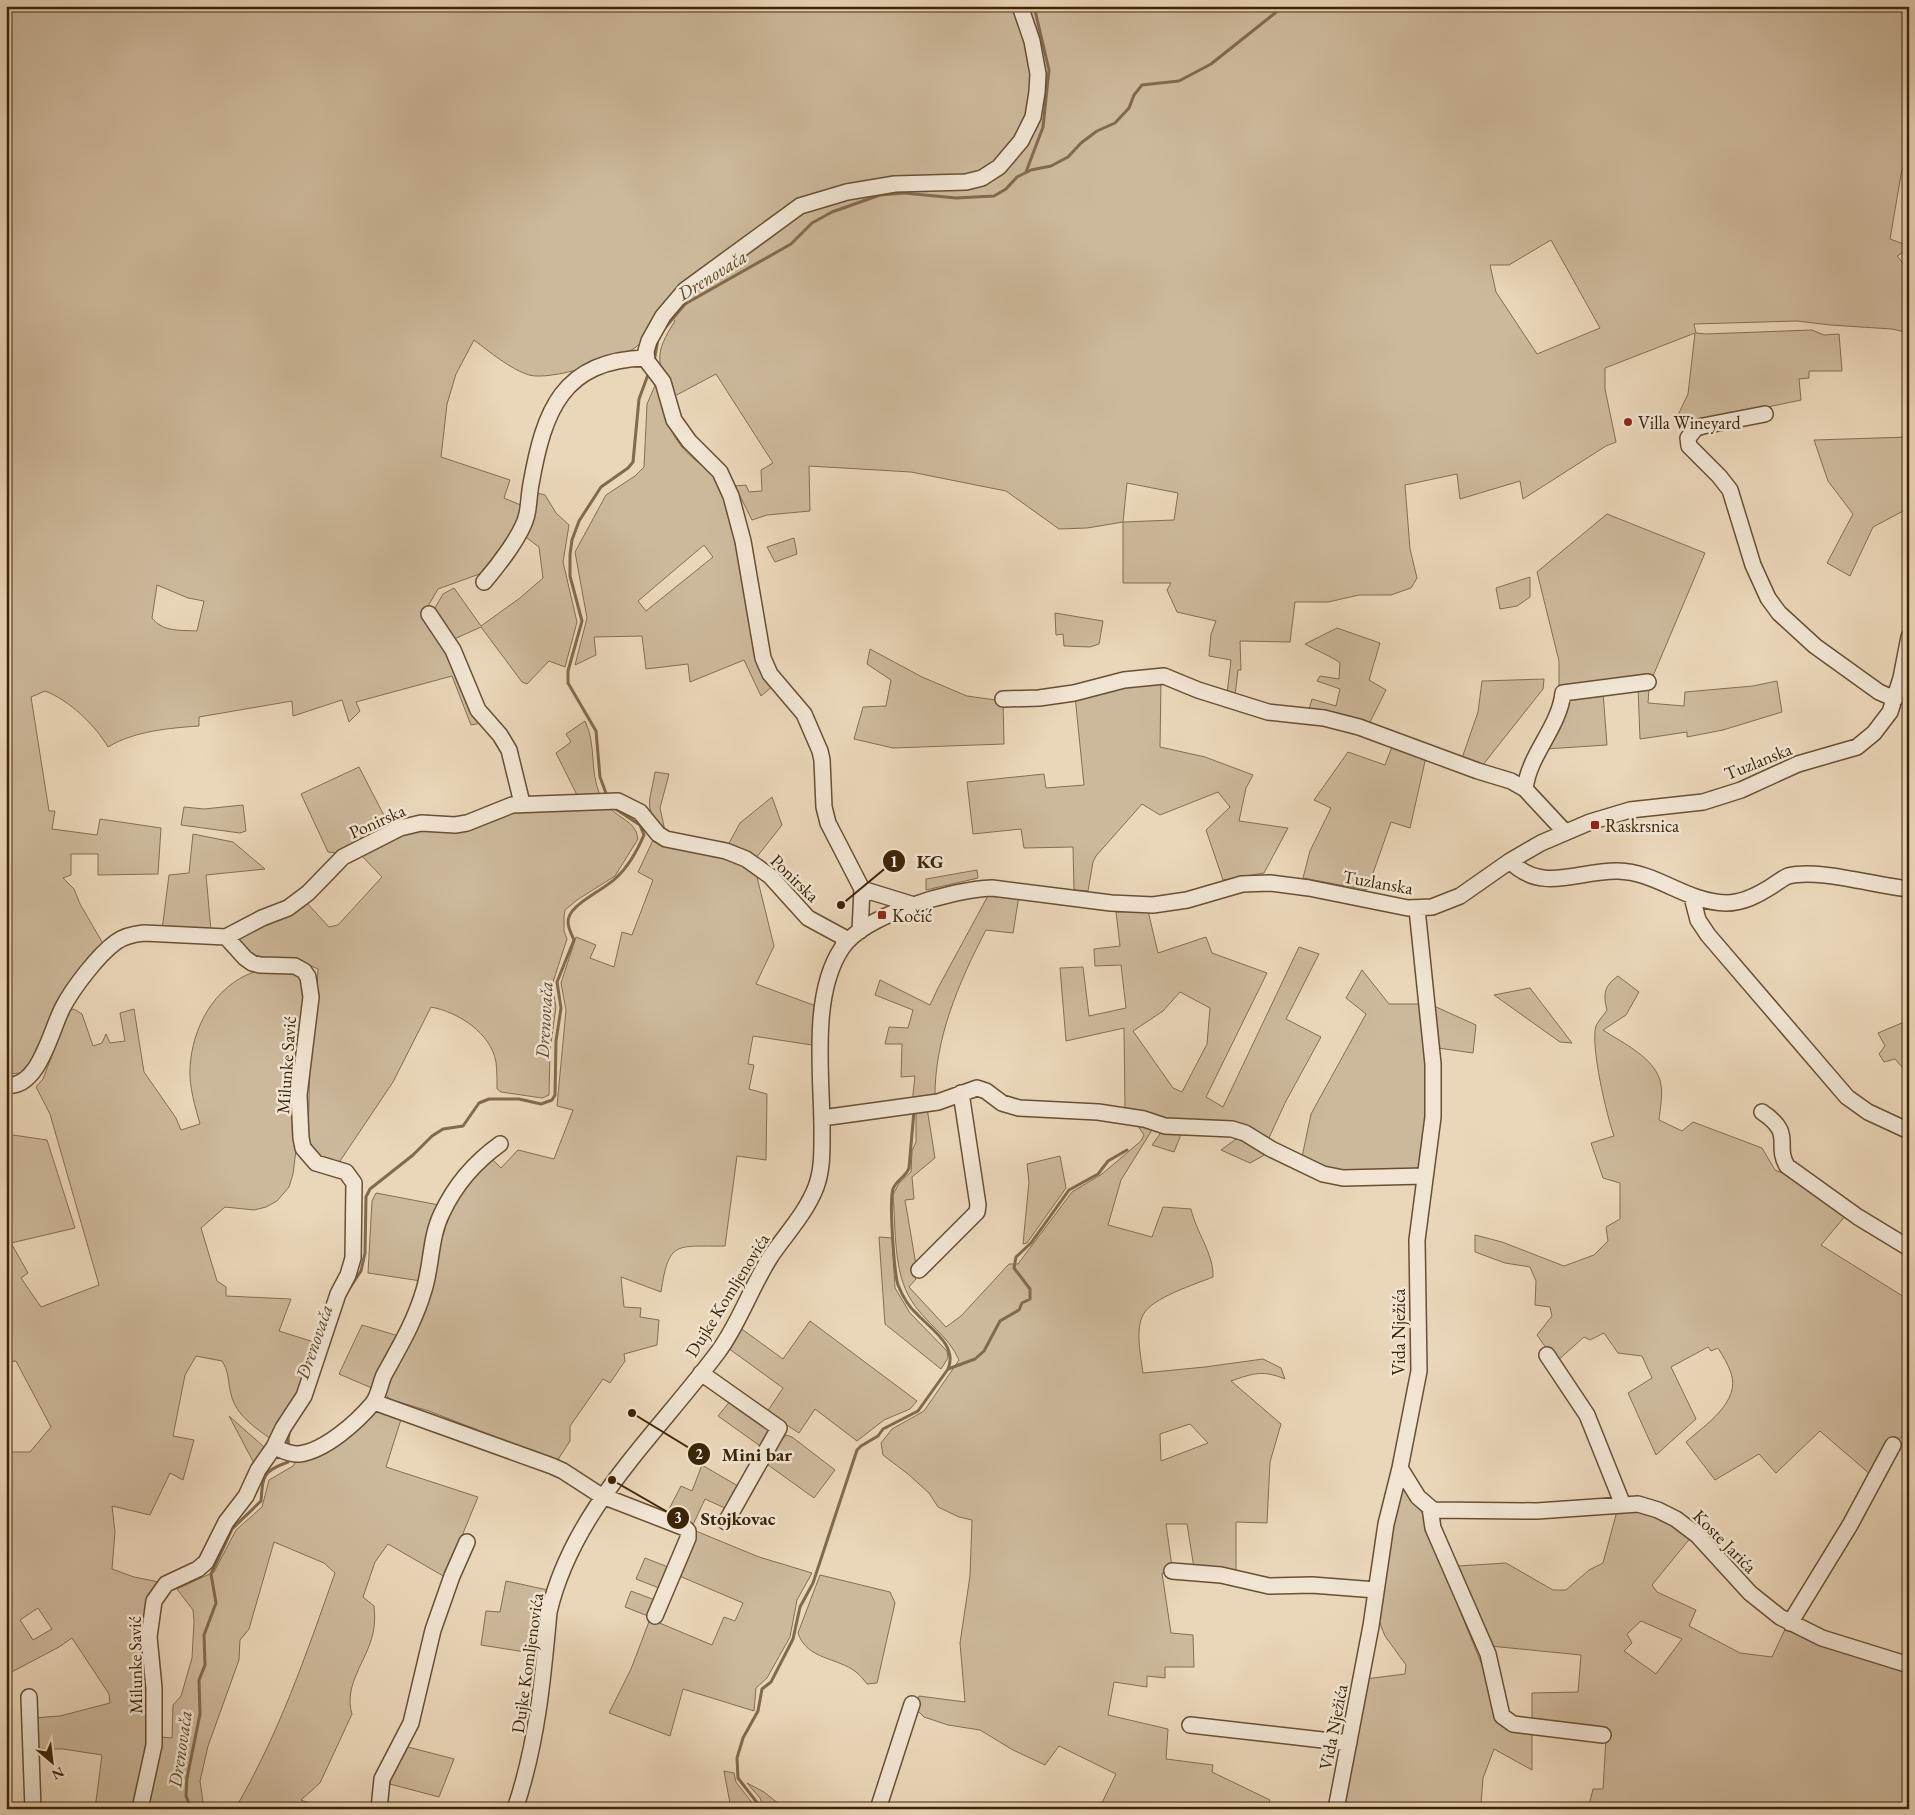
<svg xmlns="http://www.w3.org/2000/svg" width="1915" height="1815" viewBox="0 0 1915 1815" font-family="'EB Garamond',serif">
  <style>
    .green { fill: #ccb89b; stroke: #846e50; fill-rule: evenodd }
    .lines { fill: none; stroke-linecap: round; stroke-linejoin: round }
    .stream { stroke: #816a4d; stroke-width: 3 }
    .minor-casing { stroke: #685033; stroke-width: 18 }
    .minor { stroke: #f1e4d2; stroke-width: 15 }
    .poi-dot { fill: #8f2418; stroke: #f1e4d2; stroke-width: 2 }
    .labels { text-anchor: middle; dominant-baseline: central; stroke-width: 5; stroke-linejoin: round; paint-order: stroke }
    .poi-label { font-size: 18px; fill: #3c2406; stroke: #f1e4d2; text-anchor: start }
    .street-label { font-size: 18px; fill: #3c2406; stroke: #f1e4d2 }
    .water-label { font-size: 19px; font-style: italic; fill: #5e4729; stroke: #f1e4d2 }
    .leader { fill: none; stroke: #3c2406; stroke-width: 2 }
    .callout-dot { fill: #3c2406; stroke: #f1e4d2; stroke-width: 2 }
    .mark-label { font-size: 15px; text-anchor: middle; font-weight: bold; fill: #fff }
    .callout-label { font-size: 19px; text-anchor: middle; font-weight: bold; fill: #3c2406; stroke: #f1e4d2; stroke-width: 5; stroke-linejoin: round; paint-order: stroke }
  </style>
  <rect width="100%" height="100%" fill="#ead6b9"/>
  <filter id="stains"><feTurbulence type="fractalNoise" baseFrequency=".004" numOctaves="4"/><feColorMatrix values="0 0 0 0 .2 0 0 0 0 .09 0 0 0 0 .02 0 0 0 .5 -.17"/></filter>
  <radialGradient id="worn" r=".72"><stop offset=".6" stop-color="#630" stop-opacity="0"/><stop offset="1" stop-color="#630" stop-opacity=".3"/></radialGradient>
  <path class="green" d="M6,6H1909V164L1902,169L1890,239L1909,246V249L1897,256C1915,273 1909,310 1909,333L1892,329L1830,325L1797,321L1694,324L1696,333L1706,334L1812,330L1824,335L1839,334L1842,371H1809V378L1799,379L1801,400L1697,422L1689,426L1678,415L1688,394L1695,333L1605,368V389L1616,442L1606,446L1523,499L1520,481L1460,499L1457,474L1405,485L1410,549L1417,578L1411,588L1391,595H1359L1328,602H1295L1290,642L1240,641L1241,670H1238L1235,696L1227,694L1231,660L1209,656L1211,634L1216,621L1177,612L1167,590L1171,583H1123V522L1087,528L1059,529L1006,491L911,472L809,466L810,511L767,515L752,520L735,486L746,485L749,492L762,491L761,470L773,463L716,374L673,397C657,363 653,355 675,321L662,309C655,322 647,338 636,347C619,360 550,381 529,375C510,369 490,352 474,340L456,374L447,404L441,457L510,480L504,498L523,506L517,528L495,554L498,557L485,572L438,589L424,613L437,631L481,723L471,725L452,676L356,702L360,711L349,722L342,700L293,716L292,701L199,717V726C170,728 134,731 108,747C95,725 69,700 45,691L31,697L49,811H55L52,829L97,835L100,819L161,828L158,874L98,875V854H71V875L63,878L74,889L80,904L105,947L38,1053L20,1073L6,1074ZM1551,240L1600,328L1537,354L1496,292L1490,265H1509ZM1127,483L1178,493L1174,520L1123,522ZM157,585L188,598L204,601L197,631C179,630 163,632 152,618Z
    M657,381C663,404 666,427 681,446C695,463 714,471 724,491L773,686L761,696L744,660L690,682L688,664L646,669L642,636L594,637L596,655L575,665L587,618L575,552L606,495L635,476L644,467L647,404ZM704,545L713,557L646,611L638,601Z
    M1909,437V508L1873,527L1850,576L1827,563L1853,514L1828,481L1814,440Z
    M533,492L545,495L556,513L569,525L563,562L577,622L565,667L549,661L527,684L522,682L481,627L452,640L432,613L443,594L454,588L481,626L520,598L543,578L539,547L523,535Z
    M1607,514L1705,553L1653,676L1559,689V661L1537,572Z
    M794,538L797,554L775,562L767,547Z
    M1530,577V597L1517,606L1500,609L1496,588Z
    M1055,613L1103,621L1099,644L1090,647L1064,646L1063,634L1056,635Z
    M1337,628L1380,643L1369,680L1386,690L1368,726L1308,713L1312,699L1336,706L1340,689L1317,681L1320,676L1339,679L1340,663C1335,658 1313,649 1305,644Z
    M870,649L922,677L967,696L1003,701L1004,744L893,748L854,739L863,707L886,706L891,680L867,664Z
    M1544,679L1543,689L1482,766L1461,761L1478,712L1482,681Z
    M1777,681L1782,712L1723,730L1687,737V732L1640,739L1638,687L1649,688L1648,703L1684,706L1685,692L1753,686Z
    M1161,682L1160,747L1205,757L1253,775L1246,788L1239,821L1288,828L1264,873L1223,880L1206,830L1230,807L1218,792L1160,815L1142,804L1096,856L1093,862L1088,891L1074,890L1073,847L1024,848L1021,829L973,834L967,782L1044,774L1046,788L1084,785L1075,696L1128,683Z
    M1603,692L1607,745L1545,749L1569,696Z
    M585,721C597,746 589,770 600,795L579,799L556,753L571,742L566,734Z
    M1393,744L1426,757L1410,828L1391,822L1367,890L1303,878L1310,851L1331,808L1314,800L1348,752L1385,765Z
    M359,767L391,829L338,853L328,852L301,794Z
    M655,772L669,774L660,808L665,831C642,807 650,803 655,772Z
    M772,797L782,825L756,858L728,845L740,823Z
    M243,805L246,831L240,833L181,825L184,807L204,809Z
    M609,807C619,819 636,821 638,839L615,876L577,900L565,910L564,916V931L567,939L552,985L556,1007L550,1050L549,1095L542,1098L501,1092L497,1089C497,1080 497,1071 496,1062C491,1033 458,1012 431,1007L393,1082L338,1164L317,1159L308,1141L310,1059L316,1014L318,969L300,961L258,960L252,956L239,941L241,936L306,902L329,927L338,925L382,877L359,853L408,831L509,812Z
    M193,834L233,842L265,869L206,875L211,931L162,930L169,875L189,873Z
    M654,838L693,847L755,869L774,946L756,984L816,1006L812,1045L753,1036L748,1064L754,1065L749,1089L767,1094L766,1160L737,1156L725,1246C676,1247 669,1239 661,1292L621,1277L624,1307L641,1308L640,1317L659,1320L657,1345L624,1354L625,1361L610,1383L603,1379L570,1426V1441L557,1461L429,1411L389,1399L384,1391L389,1378L418,1328L429,1296L435,1250L451,1209L474,1172L490,1157L501,1168L518,1150L554,1159L573,1110L557,1106L566,1010L561,983L576,937L596,945L590,958L614,967L622,932L632,935L653,880L638,872Z
    M977,870L978,878L926,890V879Z
    M990,892L1019,896L1013,933L986,930C959,982 934,1039 935,1099L912,1103L915,1076L901,1077L902,1044H885L889,1027L908,1028L913,1010L875,995L880,980L930,1005L938,988Z
    M1148,911L1158,953L1206,937L1212,953L1267,973L1206,1097L1223,1107L1299,947L1319,954L1286,1019L1321,1037L1286,1101L1268,1140L1171,1121L1125,1108L1124,1028L1066,1041L1060,968L1083,967L1089,1016L1126,1008L1121,965L1095,966L1094,949L1120,946L1116,912ZM1180,992L1210,1008L1207,1044L1182,1092L1173,1088L1133,1031L1163,1011Z
    M292,969L307,983L297,1141L293,1174L289,1187L277,1201L266,1207L254,1210L225,1207L201,1228L217,1281L226,1287V1296L291,1299L279,1331L317,1343L301,1393L272,1440C255,1427 236,1416 231,1394C228,1383 229,1371 222,1361L196,1356L185,1375L173,1436L194,1440L183,1480L170,1473L150,1515L112,1506L115,1532L112,1569L134,1577L159,1582L150,1740L135,1809H95L102,1755L63,1749H33V1718L60,1716L110,1703L109,1694L72,1638L59,1647L6,1675V1452H30L51,1427L16,1361L6,1362V1134L47,1140L75,1228L11,1243L28,1273L21,1278L41,1307L99,1285L50,1114L36,1087L43,1079L69,1011L74,1009L82,1014L93,1046L102,1043L106,1034L110,1043L125,1041L120,1013L134,1009L144,1072L176,1118L181,1130L200,1124C195,1106 189,1087 190,1068C192,1028 214,986 254,972C265,969 280,970 292,969ZM38,1608L52,1629L33,1640L20,1620Z
    M1362,970L1389,1004H1423L1426,1108L1420,1165L1416,1169L1340,1172L1302,1157L1311,1114L1366,1014L1346,998Z
    M1618,976L1639,992L1626,1015L1603,1030C1622,1043 1657,1058 1661,1085C1663,1095 1660,1109 1659,1120L1682,1131L1693,1122L1762,1148L1775,1170L1796,1179L1846,1215L1821,1245L1909,1300V1439L1902,1436L1871,1475L1820,1431L1776,1473L1759,1454L1715,1480L1686,1442C1705,1425 1741,1402 1731,1373C1728,1364 1723,1356 1718,1348L1711,1351L1708,1347L1671,1367L1696,1419L1656,1455L1628,1393L1652,1378L1642,1356L1618,1353L1604,1333L1590,1340L1584,1337L1556,1362L1537,1335L1552,1316L1550,1307L1535,1305L1536,1281L1530,1267L1505,1263L1475,1252V1235L1502,1242L1564,1266L1594,1255L1608,1241L1606,1227L1620,1219V1183L1603,1178L1591,1143L1614,1136C1607,1117 1590,1045 1596,1026C1598,1021 1604,1015 1607,1010C1603,994 1604,986 1618,976Z
    M1530,988L1572,1043L1560,1042L1494,995Z
    M1434,1006L1476,1025L1473,1053L1438,1048Z
    M1909,1020V1075L1895,1059L1884,1062L1879,1054L1885,1046L1878,1033Z
    M927,1108L935,1158L912,1177L914,1199L905,1200L916,1265L911,1273L916,1279L909,1287L946,1327L961,1316L1009,1264H1018L1072,1192L1102,1174L1141,1141L1144,1135L1136,1123L1151,1127L1152,1130L1121,1180L1108,1225L1152,1237L1163,1207L1191,1209C1196,1232 1214,1254 1213,1277C1196,1284 1151,1298 1143,1315C1135,1330 1141,1357 1143,1373L1205,1367L1263,1359L1281,1368L1285,1379C1263,1370 1254,1373 1231,1381L1281,1424L1270,1462L1267,1523L1236,1522V1576L1194,1568L1187,1524H1166L1172,1567L1167,1573H1162L1171,1633L1193,1635L1194,1667H1165V1678L1147,1676V1687L1114,1682L1108,1715L1168,1729L1166,1759L1213,1765L1212,1772L1270,1800L1267,1809H1239L1232,1806L1231,1809H1099L1116,1774L1059,1746L1045,1765L1013,1750L980,1730L948,1725L924,1717L917,1710L919,1696L965,1702L960,1643L970,1576L972,1520L959,1517L938,1507L929,1493L908,1474L883,1455L881,1443L892,1429L924,1411L959,1360C949,1336 924,1322 911,1300C893,1271 896,1229 893,1195L899,1183L911,1172L912,1151L916,1142V1113L919,1109ZM1190,1424L1208,1443L1161,1461L1160,1434Z
    M1162,1131L1182,1132L1174,1152L1152,1145Z
    M1236,1139H1245L1268,1153L1250,1163L1221,1150Z
    M1060,1156L1066,1188L1027,1243L1023,1244L1029,1182L1027,1164Z
    M376,1193L439,1205L421,1281L368,1273L372,1201Z
    M879,1237L892,1238L895,1288L910,1313L947,1351L948,1358L941,1369L885,1324Z
    M810,1321L917,1401L910,1409L884,1420L857,1441L815,1409L799,1433L767,1412L783,1388L728,1348L739,1327L783,1359Z
    M362,1325L402,1337L374,1389L339,1374Z
    M731,1400L773,1427L763,1448L718,1416Z
    M378,1409L403,1413L386,1467L478,1497L445,1577L388,1544L375,1562L363,1597L374,1606C375,1616 375,1624 373,1633C367,1661 343,1685 352,1714L320,1783L301,1800L324,1809H235C279,1734 306,1655 335,1573L324,1563L274,1542L249,1629L240,1640L239,1660L208,1746L200,1781L204,1809H143L161,1737L172,1738L173,1705L181,1696L192,1658L194,1621L193,1610L177,1589L214,1572L236,1530L262,1507L269,1480L293,1466L298,1459Z
    M229,1416L264,1447L265,1451L255,1465Z
    M786,1435L792,1437L835,1470L814,1498L764,1462Z
    M702,1465L738,1486L727,1509L705,1499L691,1529L759,1557L812,1573L797,1600L790,1637L767,1678L756,1688L754,1711L683,1689L670,1736L609,1713L631,1669L650,1619L712,1645L724,1617L735,1621L743,1603L677,1575L692,1540L665,1517L681,1486L692,1491Z
    M1405,1489L1423,1514L1425,1525L1482,1665L1496,1710L1532,1731V1770L1494,1749L1483,1778L1481,1804L1487,1809H1340L1365,1679L1405,1674L1406,1665L1385,1636L1377,1616L1395,1491Z
    M1638,1509L1651,1513L1692,1536L1652,1585L1657,1592L1696,1610L1689,1626L1740,1653L1772,1657L1787,1625L1909,1671V1809H1585L1589,1805L1593,1789H1603L1606,1738L1532,1722V1693L1578,1692L1581,1655L1490,1646L1458,1566L1506,1563L1553,1590H1566L1589,1570L1603,1563L1617,1511ZM1641,1621L1682,1639L1656,1674L1624,1651L1632,1643L1627,1634Z
    M645,1558L668,1567L659,1588L636,1579Z
    M820,1575L890,1592L895,1603L877,1683L867,1684C864,1680 860,1675 856,1672C837,1657 807,1660 798,1633Z
    M506,1581L548,1590L541,1619L538,1654L481,1645L486,1611L500,1612Z
    M631,1591L655,1600L648,1616L625,1607Z
    M404,1746L454,1759L439,1797L386,1783Z
    M724,1771L734,1773L736,1782L757,1809H731Z
    M747,1783L764,1792L785,1809H764L760,1798Z"/>
  <g class="lines">
    <path class="stream" d="M1026,172L1043,127L1049,70L1034,6
      M664,329L685,304L791,244L812,223L832,212L880,195L904,193L956,198L994,196L1006,189L1017,177L1031,170L1051,166L1068,157L1081,143L1097,131L1115,123L1129,108L1134,95L1142,85L1179,81L1211,64L1284,6
      M654,362L658,339
      M607,796L600,777L596,731L568,683V671L582,621L570,576V555L572,540L579,521L601,487L628,468L633,462L639,399L649,372
      M914,1111L909,1168C906,1177 896,1180 893,1189C889,1201 894,1271 898,1285C902,1295 909,1307 917,1314C931,1329 958,1346 948,1369
      M345,1295L361,1271L365,1253L366,1197L370,1189L413,1155L432,1136L443,1129L463,1126L479,1103L489,1099H519L541,1104L552,1100L555,1095L556,1041L561,1008L557,982L574,940C571,933 566,924 569,917C573,903 605,889 616,878C628,867 638,849 644,835L640,825L614,808
      M289,1448L288,1439L290,1430
      M191,1809L186,1796L187,1778L200,1714L199,1680L205,1665L204,1635L216,1603L211,1574L232,1529L261,1501C263,1475 263,1471 288,1462L290,1457
      M762,1809L738,1778L737,1758L743,1738L758,1711L762,1689L771,1682L793,1639L800,1607L813,1583L857,1450L861,1446L878,1436L883,1429L918,1411L948,1369L975,1359L984,1351L1000,1321L1019,1310L1022,1303L1030,1299V1289L1014,1268L1016,1257L1031,1243L1069,1190L1098,1174L1108,1161L1127,1150"/>
    <g class="minor-casing">
      <path id="minor" d="M1765,414L1703,426L1696,428L1688,438L1689,446L1719,476L1730,490L1753,565L1768,598L1779,613L1815,646L1879,692L1895,699
        M484,582C497,567 523,534 527,514C529,505 529,494 531,484C544,411 562,360 646,358
        M429,614L453,650L478,710L500,735L509,750L522,803
        M1003,699L1039,698L1074,693L1124,680L1164,676L1198,690L1268,712L1324,718L1359,727L1478,771L1511,781L1525,789L1565,832
        M1525,789C1529,754 1559,728 1563,693L1648,682
        M1510,861C1542,894 1579,870 1618,871C1657,872 1686,902 1726,903C1743,903 1758,895 1772,886C1777,883 1783,878 1788,876C1819,868 1875,886 1909,889
        M862,889L914,905
        M1692,897L1698,920L1708,935L1847,1097L1868,1112L1909,1131
        M860,931L862,889L828,823L824,807L822,760L820,751L804,714L770,674L763,658L743,541L731,496L720,472L689,441L674,420L663,382L647,361L646,351L649,341L663,316L685,290L800,206L847,192L895,184L966,182L982,178L999,167L1021,141L1033,117L1037,92L1038,74L1032,41L1020,6
        M6,1085C39,1090 51,1029 63,1007C73,988 98,955 116,942C124,936 134,934 144,933L226,937L262,918L288,908L308,893L343,857L400,828L421,823L455,825L467,823L512,805L618,801L640,812L658,834L666,839L726,851L746,859L770,876L808,918L843,937L844,945
        M1762,1112C1795,1134 1774,1144 1787,1166L1858,1217L1909,1248
        M822,1118L938,1102L977,1088L986,1091L1002,1103L1019,1108L1098,1112L1144,1119L1165,1126L1232,1129L1245,1133L1271,1149L1323,1174L1343,1178L1424,1176
        M919,1270L977,1212L978,1205L961,1093
        M1547,1355L1587,1415L1623,1505
        M701,1373L779,1428L726,1522
        M374,1402L552,1466L563,1471L600,1495L685,1528L688,1531V1538L655,1616
        M274,1447C282,1450 290,1455 299,1454C325,1451 357,1422 373,1403C379,1395 380,1384 384,1375C400,1346 415,1321 424,1290C432,1264 430,1237 442,1213C455,1185 475,1162 500,1144
        M1400,1468L1418,1497L1433,1510L1537,1511L1638,1504L1658,1510L1676,1519L1697,1535L1750,1593L1780,1617L1822,1638L1909,1665
        M1430,1508L1433,1528L1488,1654L1502,1716L1513,1724L1603,1735
        M1172,1571L1221,1575L1269,1586L1312,1585L1376,1590
        M1790,1623L1850,1525L1893,1445
        M29,1697L33,1809
        M1190,1725L1349,1743
        M140,1809L154,1745V1688L149,1637L154,1601L166,1584L198,1569L206,1562L226,1522L246,1496L258,1470L274,1447L283,1428L304,1396L338,1294L348,1275L353,1258L354,1183L346,1172L316,1163L303,1148L301,1138L299,1095L311,997L308,977L304,971L295,966L260,965L252,963L245,958L226,937
        M379,1809L382,1779L411,1723L433,1630L452,1576L467,1542
        M515,1809C537,1744 543,1679 549,1612C573,1509 657,1434 718,1352C739,1324 751,1287 771,1256C786,1234 806,1213 816,1187C822,1171 822,1154 822,1137C823,1082 809,997 842,948C864,915 953,889 992,888L1111,903L1153,905L1187,900L1242,884L1270,883L1309,888L1408,908L1432,907L1460,896L1510,861L1541,843L1590,822L1630,810L1703,802L1741,790L1798,764L1857,747L1874,733L1890,712L1901,678L1909,637
        M878,1809L912,1704
        M1336,1809L1371,1626L1386,1524L1400,1468L1419,1371L1417,1240L1433,1117V1064L1417,909"/>
    </g>
    <use href="#minor" class="minor"/>
  </g>
  <g class="poi-dot">
    <circle cx="1628" cy="422" r="5"/>
    <rect x="1590" y="820" width="10" height="10" rx="2.5"/>
    <rect x="877" y="910" width="10" height="10" rx="2.5"/>
  </g>
  <g class="labels">
    <g class="poi-label">
      <text x="1638" y="422">Villa Wineyard</text>
      <text x="1605" y="825">Raskrsnica</text>
      <text x="892" y="915">Kočić</text>
    </g>
    <g class="street-label">
      <text transform="translate(1758 761) rotate(-22)">Tuzlanska</text>
      <text transform="translate(377 821) rotate(-24)">Ponirska</text>
      <text transform="translate(795 878) rotate(44)">Ponirska</text>
      <text transform="translate(1378 882) rotate(10)">Tuzlanska</text>
      <text transform="translate(286 1065) rotate(-86)">Milunke Savić</text>
      <text transform="translate(727 1295) rotate(-58)">Dujke Komljenovića</text>
      <text transform="translate(1398 1332) rotate(-90)">Vida Nježića</text>
      <text transform="translate(1725 1541) rotate(45)">Koste Jarića</text>
      <text transform="translate(527 1663) rotate(-82)">Dujke Komljenovića</text>
      <text transform="translate(135 1665) rotate(-91)">Milunke Savić</text>
      <text transform="translate(1333 1727) rotate(-79)">Vida Nježića</text>
    </g>
    <g class="water-label">
      <text transform="translate(712 275) rotate(-32)">Drenovača</text>
      <text transform="translate(544 1020) rotate(-87)">Drenovača</text>
      <text transform="translate(314 1342) rotate(-71)">Drenovača</text>
      <text transform="translate(180 1749) rotate(-82)">Drenovača</text>
    </g>
  </g>
  <path class="leader" d="M841 905L894 861M632 1413L699 1454M612 1480L678 1518"/>
  <g class="callout-dot">
    <circle cx="841" cy="905" r="5"/>
    <circle cx="632" cy="1413" r="5"/>
    <circle cx="612" cy="1480" r="5"/>
    <circle cx="894" cy="861" r="12"/>
    <circle cx="699" cy="1454" r="12"/>
    <circle cx="678" cy="1518" r="12"/>
  </g>
  <g class="mark-label">
    <text x="894" y="867">1</text>
    <text x="699" y="1459">2</text>
    <text x="678" y="1523">3</text>
  </g>
  <g class="callout-label">
    <text x="930" y="868">KG</text>
    <text x="757" y="1461">Mini bar</text>
    <text x="738" y="1525">Stojkovac</text>
  </g>
  <rect width="1915" height="1815" fill="none" stroke="#ead6b9" stroke-width="25"/>
  <rect x="8" y="8" width="1900" height="1800" fill="none" stroke="#3c2406" stroke-width="2.5"/>
  <rect x="12" y="12" width="1890" height="1790" fill="none" stroke="#3c2406"/>
  <g transform="translate(52 1762) rotate(152)" stroke="#f1e4d2" stroke-width="4" paint-order="stroke">
  <path d="M0-4L9 19L0 12L-9 19Z" fill="#3c2406"/>
  <text y="-8" font-size="14" font-weight="bold" text-anchor="middle" fill="#3c2406">N</text>
  </g>
  <rect width="100%" height="100%" filter="url(#stains)"/>
  <rect width="100%" height="100%" fill="url(#worn)"/>
</svg>
